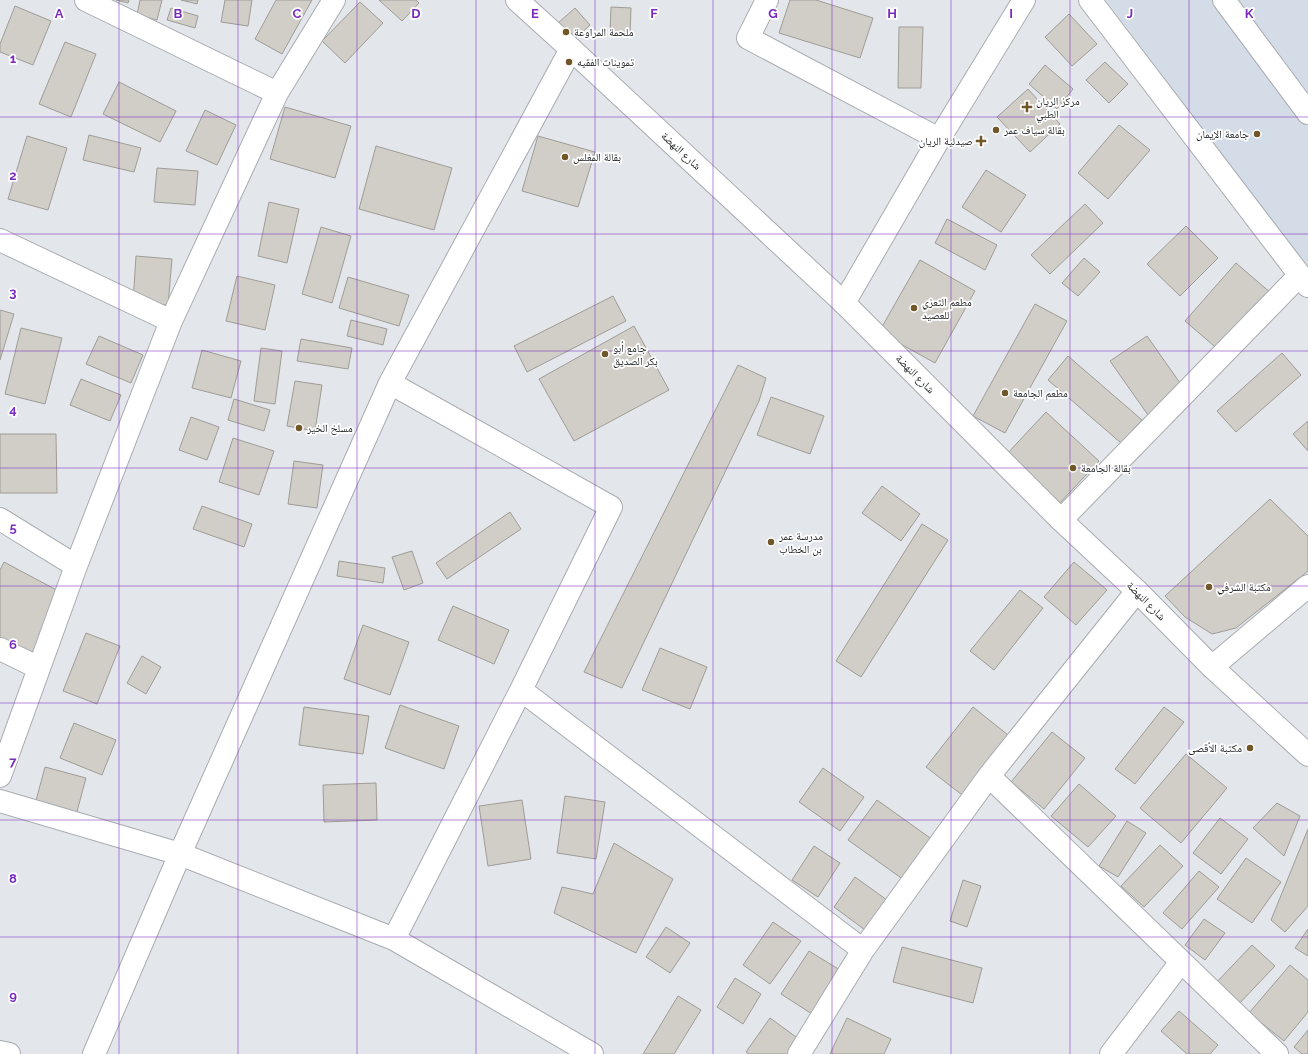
<svg xmlns="http://www.w3.org/2000/svg" width="1308" height="1054" viewBox="0 0 1308 1054" font-family="Raleway,'Noto Naskh Arabic',sans-serif">
  <style>
    .built { fill: #d3dce7 }
    .building { fill: #d1cec8; stroke: #9f9c97 }
    .lines { fill: none; stroke-linecap: round; stroke-linejoin: round }
    .street-casing { stroke: #a8acb1; stroke-width: 24 }
    .secondary-casing { stroke: #a8acb1; stroke-width: 24 }
    .street { stroke: #fff; stroke-width: 22 }
    .secondary { stroke: #fff; stroke-width: 22 }
    .grid { fill: none; stroke: #7b2cbf; stroke-width: 1; stroke-opacity: 0.55 }
    .poi-dot { fill: #715628; stroke: #fff; stroke-width: 1.5 }
    .labels { text-anchor: middle; dominant-baseline: central; stroke-width: 3.5; stroke-linejoin: round; paint-order: stroke }
    .poi-label { font-size: 11px; fill: #222426; stroke: #fff; text-anchor: start }
    .street-label { font-size: 11px; fill: #222426; stroke: #fff }
    .grid-label { font-size: 13px; text-anchor: middle; font-weight: bold; fill: #7b2cbf; stroke: #fff; stroke-width: 3.5; stroke-linejoin: round; paint-order: stroke }
  </style>
  <rect width="100%" height="100%" fill="#e3e7ec"/>
  <path class="built" d="M1106,0H1308V269Z"/>
  <path class="building" d="M116,0H129L128,3Z
    M140,0H162L157,20L137,15Z
    M181,0H198L197,4Z
    M225,0H252L248,26L221,22Z
    M276,0H312L282,54L255,39Z
    M379,0H416L419,3L402,21Z
    M790,0H816L873,18L860,58L779,33Z
    M360,2L383,23L345,63L322,41Z
    M15,6L51,21L33,65L0,52V44Z
    M611,7L631,8L630,35L610,34Z
    M171,8L198,16L195,28L167,20Z
    M575,8L590,25L574,40L558,23Z
    M1069,14L1097,44L1072,66L1045,37Z
    M899,27H923L921,88H898Z
    M65,42L96,54L71,117L39,104Z
    M1105,62L1128,84L1109,103L1086,80Z
    M1045,65L1073,89L1057,109L1029,84Z
    M119,82L176,111L160,142L103,114Z
    M1028,89L1060,124L1030,152L997,117Z
    M285,107L351,126L335,178L270,159Z
    M205,110L236,125L217,165L186,151Z
    M1119,125L1150,150L1108,199L1078,173Z
    M89,135L141,148L134,172L83,160Z
    M27,136L67,148L48,210L8,199Z
    M538,136L595,152L578,207L522,191Z
    M376,146L452,168L434,230L359,209Z
    M157,168L198,171L195,205L154,202Z
    M986,170L1026,195L1001,232L962,207Z
    M269,202L299,209L287,263L258,256Z
    M1085,204L1103,223L1050,274L1031,255Z
    M947,219L997,245L985,270L935,243Z
    M1186,226L1218,258L1180,296L1147,264Z
    M321,227L351,236L332,303L302,294Z
    M136,256L172,259L168,305L133,302Z
    M1084,258L1100,272L1078,296L1062,283Z
    M920,260L975,291L935,363L879,332Z
    M1236,263L1272,294L1221,352L1185,321Z
    M237,276L275,285L265,330L226,321Z
    M348,277L409,295L399,326L339,308Z
    M613,296L626,321L527,372L514,346Z
    M1035,304L1067,321L1005,433L973,416Z
    M0,310L14,314L0,360Z
    M351,320L387,329L383,345L347,336Z
    M634,326L669,390L574,441L539,379Z
    M21,328L62,338L45,404L5,394Z
    M99,336L143,355L131,383L86,364Z
    M1147,336L1185,390L1148,415L1110,361Z
    M301,339L352,348L348,369L297,361Z
    M261,348L282,351L275,404L254,401Z
    M202,350L241,361L231,398L192,388Z
    M1282,353L1301,375L1236,432L1217,411Z
    M1068,356L1142,420L1121,443L1048,380Z
    M738,365L766,378L759,401L622,688L584,672Z
    M81,379L121,395L110,421L70,405Z
    M295,381L322,385L315,431L287,426Z
    M771,397L824,416L810,454L757,435Z
    M234,399L270,410L264,431L228,420Z
    M1046,412L1099,461L1058,505L1005,456Z
    M191,417L219,427L207,460L179,450Z
    M1308,421V451L1293,434Z
    M0,434H56L57,493H0Z
    M233,438L274,451L259,495L219,482Z
    M294,461L323,465L317,508L288,504Z
    M882,486L920,514L901,541L862,513Z
    M1270,499L1308,536V571L1236,628L1212,634L1185,617L1165,596Z
    M202,506L252,524L244,547L193,529Z
    M510,512L521,529L447,579L436,563Z
    M922,524L948,540L861,677L836,661Z
    M412,551L423,583L404,590L392,557Z
    M339,561L385,568L383,583L337,576Z
    M4,562L64,594L31,655L0,639V570Z
    M1074,562L1107,590L1076,625L1044,597Z
    M1020,590L1043,608L994,670L970,651Z
    M453,606L509,630L494,664L438,640Z
    M363,625L409,642L390,695L344,679Z
    M86,633L120,646L97,704L63,691Z
    M660,648L707,667L690,709L642,690Z
    M142,656L161,667L146,694L127,683Z
    M400,705L459,726L444,769L385,748Z
    M304,707L369,716L363,754L299,745Z
    M973,707L1013,739L966,798L926,767Z
    M1164,707L1184,722L1135,784L1115,769Z
    M74,723L116,740L102,775L60,758Z
    M1052,732L1085,758L1044,809L1011,782Z
    M1186,754L1227,788L1181,843L1140,808Z
    M45,767L86,778L75,819L34,808Z
    M823,768L864,797L840,831L799,802Z
    M376,783L377,820L324,822L323,785Z
    M1079,784L1116,816L1088,847L1051,816Z
    M565,796L605,802L596,859L557,853Z
    M522,800L531,859L488,866L479,806Z
    M877,800L933,840L904,880L848,840Z
    M1277,803L1300,816L1284,856L1253,828Z
    M1220,818L1248,839L1221,874L1193,853Z
    M1127,821L1146,833L1118,877L1099,866Z
    M1308,829V906L1285,932L1271,920Z
    M614,843L673,879L636,953L554,913L562,887L593,894Z
    M1160,845L1183,866L1144,907L1121,886Z
    M814,846L840,863L818,897L792,880Z
    M1246,858L1281,882L1252,923L1217,899Z
    M1199,871L1219,887L1182,929L1163,913Z
    M855,877L887,900L865,930L834,907Z
    M963,880L981,886L967,927L950,921Z
    M1204,919L1225,933L1205,960L1185,945Z
    M773,922L801,941L770,984L743,965Z
    M666,927L690,943L670,973L646,957Z
    M1308,929V956L1295,948Z
    M1252,945L1275,966L1236,1007L1213,986Z
    M902,947L982,968L973,1003L893,982Z
    M809,951L840,970L812,1014L781,994Z
    M1290,965L1308,980V1012L1284,1041L1249,1013Z
    M735,978L761,994L743,1024L717,1007Z
    M678,996L701,1010L674,1054H643Z
    M1179,1011L1218,1045L1210,1054H1187L1161,1031Z
    M770,1018L803,1042L794,1054H749L746,1052Z
    M847,1018L891,1039L884,1054H830Z
    M1308,1030V1054H1302L1294,1047Z"/>
  <g class="lines">
    <g class="street-casing">
      <path id="street" d="M86,0L277,93
        M767,0L748,38L939,139
        M1090,0L1308,286
        M1224,0L1308,113
        M0,240L171,321
        M844,303L939,139L1024,0
        M390,383L611,507L521,690L394,939
        M0,519L76,566
        M1061,520L1300,275
        M0,649L39,668
        M1212,667L1308,586
        M521,690L863,950
        M0,776L76,566L171,321L277,93L334,0
        M989,776L1277,1054
        M0,801L180,854L394,939L592,1054
        M94,1054L180,854L390,383L571,49
        M799,1054L863,950L989,776L1137,591
        M1111,1054L1181,962"/>
    </g>
    <g class="secondary-casing">
      <path id="secondary" d="M517,0L571,49L844,303L1061,520L1137,591L1212,667L1308,755
        M0,1052L9,1054"/>
    </g>
    <use href="#street" class="street"/>
    <use href="#secondary" class="secondary"/>
  </g>
  <path class="grid" d="M119,0V1054M238,0V1054M357,0V1054M476,0V1054M595,0V1054M713,0V1054M832,0V1054M951,0V1054M1070,0V1054M1189,0V1054M0,117H1308M0,234H1308M0,351H1308M0,468H1308M0,586H1308M0,703H1308M0,820H1308M0,937H1308"/>
  <g class="poi-dot">
    <circle cx="566" cy="32" r="4"/>
    <circle cx="569" cy="62" r="4"/>
    <path d="M1025 101h4v4h4v4h-4v4h-4v-4h-4v-4h4z"/>
    <circle cx="996" cy="130" r="4"/>
    <circle cx="1257" cy="134" r="4"/>
    <path d="M979 135h4v4h4v4h-4v4h-4v-4h-4v-4h4z"/>
    <circle cx="565" cy="157" r="4"/>
    <circle cx="914" cy="308" r="4"/>
    <circle cx="605" cy="354" r="4"/>
    <circle cx="1005" cy="393" r="4"/>
    <circle cx="299" cy="428" r="4"/>
    <circle cx="1073" cy="468" r="4"/>
    <circle cx="771" cy="542" r="4"/>
    <circle cx="1209" cy="587" r="4"/>
    <circle cx="1250" cy="748" r="4"/>
  </g>
  <g class="labels">
    <g class="poi-label">
      <text x="574" y="32">ملحمة المراوعة</text>
      <text x="577" y="62">تموينات الفقيه</text>
      <text x="1036" y="101">مركز الريان<tspan x="1036" dy="13">الطبي</tspan></text>
      <text x="1004" y="130">بقالة سياف عمر</text>
      <text x="1249" y="134" text-anchor="end">جامعة الإيمان</text>
      <text x="973" y="141" text-anchor="end">صيدلية الريان</text>
      <text x="573" y="157">بقالة المغلس</text>
      <text x="922" y="302">مطعم التعزي<tspan x="922" dy="13">للعصيد</tspan></text>
      <text x="613" y="348">جامع أبو<tspan x="613" dy="13">بكر الصديق</tspan></text>
      <text x="1013" y="393">مطعم الجامعة</text>
      <text x="307" y="428">مسلخ الخير</text>
      <text x="1081" y="468">بقالة الجامعة</text>
      <text x="779" y="536">مدرسة عمر<tspan x="779" dy="13">بن الخطاب</tspan></text>
      <text x="1217" y="587">مكتبة الشرفي</text>
      <text x="1242" y="748" text-anchor="end">مكتبة الأقصى</text>
    </g>
    <g class="street-label">
      <text transform="translate(681 151) rotate(43)">شارع النهضة</text>
      <text transform="translate(915 374) rotate(45)">شارع النهضة</text>
      <text transform="translate(1146 601) rotate(45)">شارع النهضة</text>
    </g>
  </g>
  <g class="grid-label">
    <text x="59" y="18">A</text>
    <text x="178" y="18">B</text>
    <text x="297" y="18">C</text>
    <text x="416" y="18">D</text>
    <text x="535" y="18">E</text>
    <text x="654" y="18">F</text>
    <text x="773" y="18">G</text>
    <text x="892" y="18">H</text>
    <text x="1011" y="18">I</text>
    <text x="1130" y="18">J</text>
    <text x="1249" y="18">K</text>
    <text x="13" y="63">1</text>
    <text x="13" y="180">2</text>
    <text x="13" y="297">3</text>
    <text x="13" y="414">4</text>
    <text x="13" y="532">5</text>
    <text x="13" y="649">6</text>
    <text x="13" y="766">7</text>
    <text x="13" y="883">8</text>
    <text x="13" y="1000">9</text>
  </g>
</svg>
